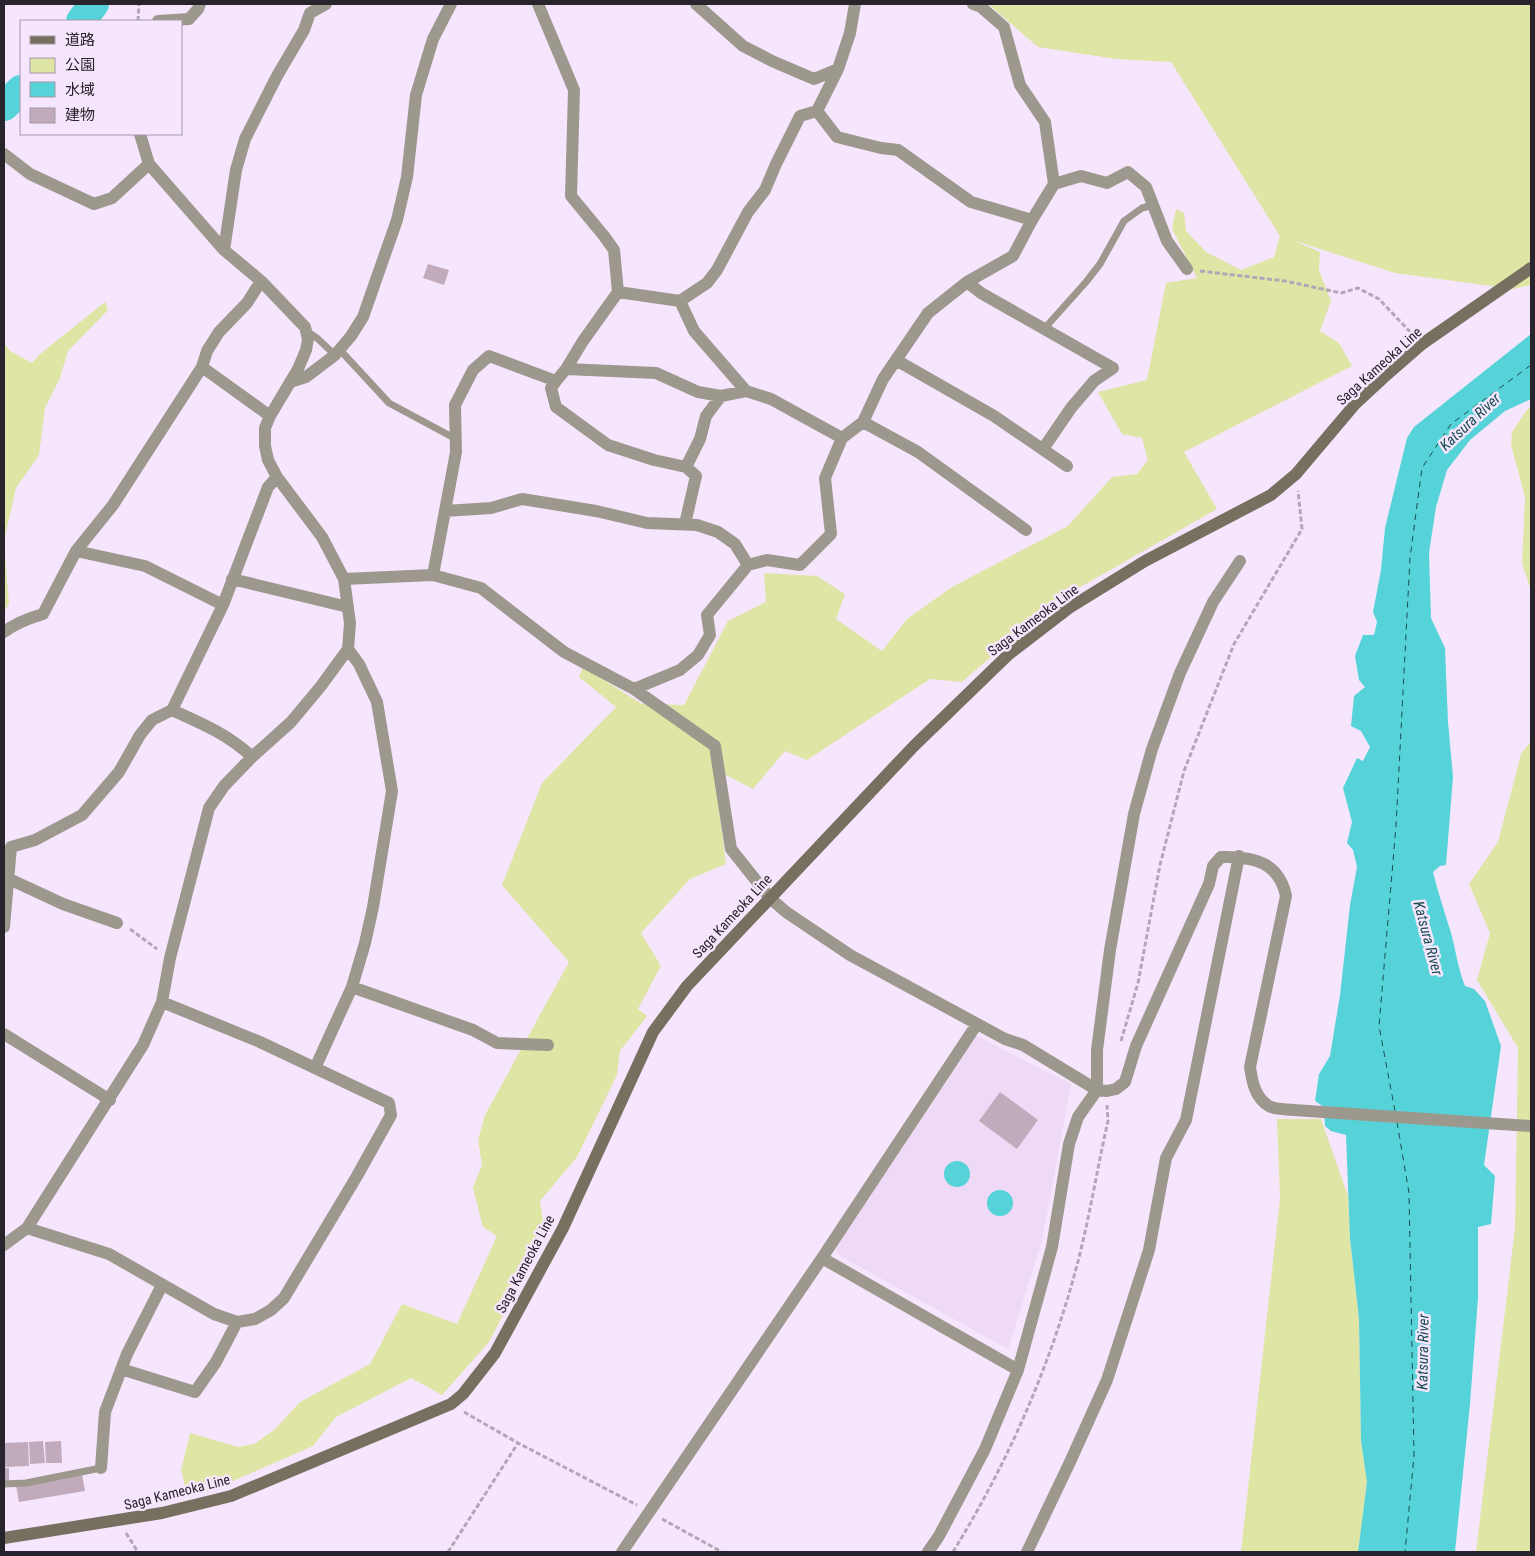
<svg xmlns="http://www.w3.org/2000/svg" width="1535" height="1556" viewBox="0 0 1535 1556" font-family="'Roboto Condensed','Noto Sans JP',sans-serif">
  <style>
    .built { fill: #eed9f7 }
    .green { fill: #dfe5a4 }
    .water { fill: #56d3d8 }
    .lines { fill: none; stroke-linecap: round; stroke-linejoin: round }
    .river { stroke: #56d3d8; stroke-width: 30 }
    .ferry { stroke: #184e51; stroke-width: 1; stroke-dasharray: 6 5; stroke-linecap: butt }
    .building { fill: #c0aabb }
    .path { stroke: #b3a6b8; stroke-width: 3; stroke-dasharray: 5 2.5; stroke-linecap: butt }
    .lane { stroke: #9d988e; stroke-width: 7 }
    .street { stroke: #9d988e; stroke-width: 12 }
    .secondary { stroke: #777061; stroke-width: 12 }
    .labels { text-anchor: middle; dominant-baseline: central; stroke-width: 5; stroke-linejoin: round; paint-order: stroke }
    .street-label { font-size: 14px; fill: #29232b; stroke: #f6e6fd }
    .water-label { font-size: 15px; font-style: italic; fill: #184e51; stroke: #f6e6fd }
  </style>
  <rect width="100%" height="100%" fill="#f6e6fd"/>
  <path class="built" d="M977,1036L1071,1084L1042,1241L1008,1349L840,1256L835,1249Z"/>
  <path class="green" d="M988,4H1531V285L1513,289L1395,273L1292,240L1320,252L1319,270L1331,301L1320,331L1339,343L1352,366L1184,452L1217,509L1056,601L962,682L930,679L807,760L785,751L753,789L714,769L726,864L690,879L641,933L661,966L638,1009L647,1016L620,1051L617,1075L577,1157L540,1201L545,1234L489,1342L442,1395L411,1378L336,1417L313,1446L208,1492L187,1495L181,1470L190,1433L238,1447L254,1444L274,1430L300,1402L370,1364L402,1304L457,1324L497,1236L483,1227L473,1188L482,1165L478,1140L485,1115L569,962L502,885L542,783L616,707L579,677L583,667L642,704L684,705L728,621L766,602L764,573L817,576L845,594L836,619L882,651L907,619L952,587L1068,526L1112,477L1137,474L1148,460L1142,438L1122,434L1098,392L1147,380L1166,283L1197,278L1172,229L1176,209L1184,213L1186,231L1206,252L1241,270L1274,257L1280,236L1171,62L1116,59L1038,47Z
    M105,302L108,310L68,351L60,378L45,408L39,455L16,488L4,541L9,604L4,612V343L10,351L32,363L40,354Z
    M1531,407V591L1522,563L1525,497L1511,445L1512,432L1526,411Z
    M1531,741V1552H1476L1515,1228L1518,1048L1477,980L1490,933L1469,884L1498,842L1521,754Z
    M1277,1119H1321L1348,1196L1350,1238L1359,1319L1361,1441L1367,1482L1358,1552H1241L1280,1198Z"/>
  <path class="water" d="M1531,334V399L1505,411L1470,440L1447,470L1436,507L1429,553L1431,618L1445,648L1448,722L1453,777L1446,865L1440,866L1433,872C1438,893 1445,913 1451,933C1456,951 1458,969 1465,986L1474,989L1485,1001L1501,1046L1484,1165L1495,1176L1491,1224L1478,1227V1298L1470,1404L1455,1552H1358L1367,1482L1361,1441L1359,1319L1350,1238L1346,1135L1331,1131L1325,1126L1324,1107L1315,1101L1319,1074L1330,1056L1340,995L1350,905L1357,867L1353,850L1347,843L1352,822L1343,788L1357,758L1363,761L1370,747L1361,731L1351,726L1354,696L1365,687L1359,680L1355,656L1363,635H1374L1377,622L1373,612L1381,570L1385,528L1407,438L1414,427Z
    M944 1174a13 13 0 1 1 26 0a13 13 0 1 1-26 0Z
    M987 1203a13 13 0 1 1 26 0a13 13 0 1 1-26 0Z"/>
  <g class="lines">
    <path class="river" d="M81,21L94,4
      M4,106L21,90"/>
    <path class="ferry" d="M1395,1111L1379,1026L1396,826L1410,558L1422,468L1451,424L1531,365
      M1397,1122L1409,1193L1414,1456L1405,1552"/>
  </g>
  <path class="building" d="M428,264L449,270L444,285L423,278Z
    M1000,1092L1038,1120L1017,1149L979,1121Z
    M43,1441L45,1463L30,1464L29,1442Z
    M61,1441L62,1463H46L45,1442Z
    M28,1442L29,1466L4,1467V1443Z
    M4,1468H9V1481H4Z
    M82,1474L85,1491L19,1502L16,1485Z"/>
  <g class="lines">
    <path class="path" d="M138,21L139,4
      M1200,271L1285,281L1341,293L1358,288L1379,299L1413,335
      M130,929L157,949
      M1121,1041L1138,983L1160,865L1184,771L1234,644L1302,529L1298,491
      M464,1412L518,1443L637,1505
      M662,1519L722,1552
      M126,1533L138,1552
      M448,1552L518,1443
      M953,1552C1007,1464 1049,1369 1076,1269C1089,1221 1097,1169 1108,1121L1107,1105"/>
    <path class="lane" d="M1044,329L1086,282L1100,264L1124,221L1142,208L1154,205
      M306,331L317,338L335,355
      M340,350L389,403L456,439
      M4,1484L26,1483L101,1468"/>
    <path class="street" d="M696,4L743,46L772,61L814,79L838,69L850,33L855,4
      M973,4L981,7L1004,27L1020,85L1045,122L1054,184
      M158,21L189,19L198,9L200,4
      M838,69L817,111L837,137L881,148L898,150L971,202L1032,220
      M4,154L30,174L94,204L112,198L149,164
      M224,250L236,170L245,139L277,76L304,30L310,13L326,4
      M967,282L981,293L1113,368L1094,381L1071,408L1043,449
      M618,292L680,301L707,283L717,270L748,212L765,190L776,164L800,116L817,111
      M680,301L694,331L746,391
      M896,360L994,416L1067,466
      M202,367L207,351L219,332L247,303L261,281
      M566,369L656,373L698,392L721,396L746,391L771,399L842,438
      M556,381L551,388L556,407L608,445L654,460L686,467L696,476L685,524
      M290,382L306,377L335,355L351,336L363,317L397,220L407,177L416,95L433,39L451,4
      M863,422L918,452L1026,530
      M686,467L700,439L706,416L721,396
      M445,511L491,508L522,499L596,511L647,523L697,525L718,532L735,544L748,565
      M76,551L145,566L223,605
      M433,575L456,452L455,405L473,370L489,356L556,381L566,369L583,341L618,292L614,250L604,236L571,196L574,90L538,4
      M232,579L348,607
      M344,579L433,575L481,588L564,652L634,689L680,670L698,655L710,635L707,615L748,565L767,560L800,565L831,534L825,478L842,438L863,422L883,379L928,313L967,282L1013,256L1032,220L1054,184L1081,176L1107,183L1128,172L1146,187L1167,241L1187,269
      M4,632C16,623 29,618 43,614L76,551L113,505L202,367L270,416
      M634,689L715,746L731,849L770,898L786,912L850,955L1005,1039L1023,1045L1097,1090L1107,1091L1116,1089L1125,1082L1136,1046L1209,884L1213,866L1221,857C1253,856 1279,862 1286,896L1250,1067C1252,1081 1255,1098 1269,1106C1275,1110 1287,1109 1294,1110L1531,1126
      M172,710C201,723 229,735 252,757
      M7,878L63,904L117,923
      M4,927L11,847L35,840L82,815L119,772L140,735L152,720L172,710L223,605L268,487L277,477
      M352,987L473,1030L497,1043L548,1045
      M4,1034L110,1100
      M315,1068L352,987L365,943L373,907L392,791L377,702L359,664L348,649
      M27,1228L109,1254L214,1314L237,1322L255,1319L271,1310L284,1298L357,1176L391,1115L389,1103L260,1042L162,1002
      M4,1245L27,1228L143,1045L162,1002L170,958L209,808L224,786L252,757L291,722L321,686L348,649L350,623L344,579L322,537L277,477L268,460L265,446V428L270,416L298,369L306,350L308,339L305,327L261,281L224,250L149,164L140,134
      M822,1258L1018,1370
      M121,1369L195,1392L216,1362L237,1322
      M101,1468L105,1412L127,1354L162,1285
      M622,1552L822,1258L977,1024
      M928,1552L939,1536L985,1449L1018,1370L1052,1247L1069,1144L1078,1117L1097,1090V1050L1110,950L1134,814L1152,749L1180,673L1213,602L1240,561
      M1027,1552L1070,1462L1107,1380L1149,1250L1166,1158L1186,1120L1239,856"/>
    <path class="secondary" d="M4,1538L162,1513L231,1496L451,1404L463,1394L495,1353L563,1228L653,1032L687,986L914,746L1009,654L1069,608L1145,561L1271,495L1296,474L1356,403L1383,378L1422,344L1531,268"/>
  </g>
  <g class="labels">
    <g class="street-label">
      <text transform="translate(1379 366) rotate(-42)">Saga Kameoka Line</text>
      <text transform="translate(1033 620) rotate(-37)">Saga Kameoka Line</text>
      <text transform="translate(732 916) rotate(-47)">Saga Kameoka Line</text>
      <text transform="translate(525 1264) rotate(-62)">Saga Kameoka Line</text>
      <text transform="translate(177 1492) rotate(-14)">Saga Kameoka Line</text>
    </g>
    <g class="water-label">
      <text transform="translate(1470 422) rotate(-43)">Katsura River</text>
      <text transform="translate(1428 938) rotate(75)">Katsura River</text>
      <text transform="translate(1423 1352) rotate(-89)">Katsura River</text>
    </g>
  </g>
  <rect width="1535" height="1556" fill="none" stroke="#29232b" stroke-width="10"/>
  <rect x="20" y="20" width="162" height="115" fill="#f6e6fd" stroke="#a498a9"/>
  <rect x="30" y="36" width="25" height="8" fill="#777061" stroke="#a498a9"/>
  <text x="65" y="45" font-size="15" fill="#29232b">道路</text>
  <rect x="30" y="58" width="25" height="15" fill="#dfe5a4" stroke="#a498a9"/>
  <text x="65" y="70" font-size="15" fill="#29232b">公園</text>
  <rect x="30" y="82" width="25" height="15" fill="#56d3d8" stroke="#a498a9"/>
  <text x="65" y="95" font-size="15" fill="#29232b">水域</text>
  <rect x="30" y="108" width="25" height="15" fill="#c0aabb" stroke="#a498a9"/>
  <text x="65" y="120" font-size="15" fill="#29232b">建物</text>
</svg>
